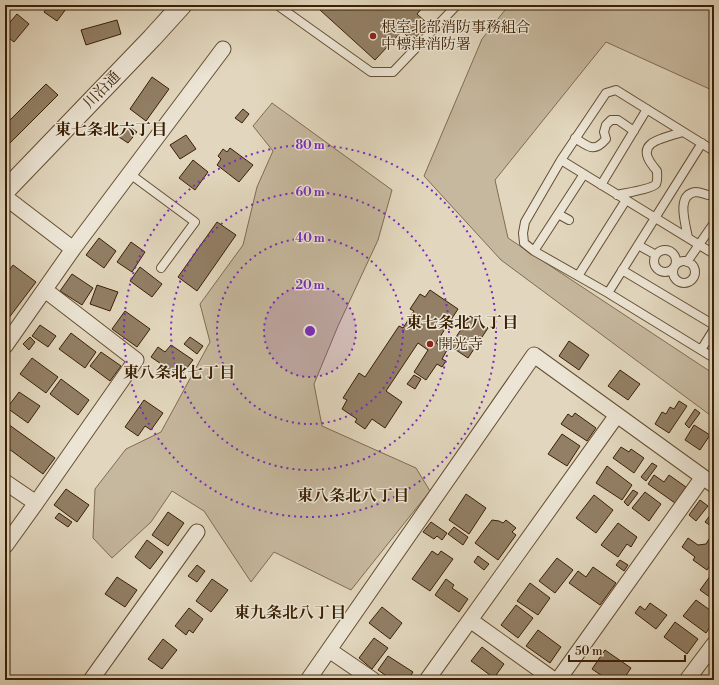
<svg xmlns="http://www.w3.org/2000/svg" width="719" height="685" viewBox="0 0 719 685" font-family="'Libre Bodoni','Noto Serif JP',serif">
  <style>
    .green { fill: #c6b89e; stroke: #806c51 }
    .building { fill: #927f65; stroke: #3b2004 }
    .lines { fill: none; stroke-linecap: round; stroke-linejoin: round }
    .service-casing { stroke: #654e32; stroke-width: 10 }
    .minor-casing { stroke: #654e32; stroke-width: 17 }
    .tertiary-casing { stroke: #654e32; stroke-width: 21 }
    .service { stroke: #ece5d5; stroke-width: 8 }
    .minor { stroke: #ece5d5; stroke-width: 15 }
    .tertiary { stroke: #ece5d5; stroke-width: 19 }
    .ring { fill: none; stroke: #7b2cbf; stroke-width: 2; stroke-dasharray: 2 4 }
    .poi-dot { fill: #8f2418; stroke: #ece5d5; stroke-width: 1.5 }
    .labels { text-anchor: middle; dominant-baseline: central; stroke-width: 3; stroke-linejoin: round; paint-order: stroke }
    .poi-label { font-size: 15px; fill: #3b2004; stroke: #ece5d5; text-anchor: start }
    .street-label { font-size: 15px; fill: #3b2004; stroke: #ece5d5 }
    .neighbourhood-label { font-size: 16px; font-weight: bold; fill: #3b2004; stroke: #ece5d5 }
    .centre { fill: #7b2cbf; stroke: #ece5d5; stroke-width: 2 }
    .ring-label { font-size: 12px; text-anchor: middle; font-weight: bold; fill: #7b2cbf; stroke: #ece5d5; stroke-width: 3; stroke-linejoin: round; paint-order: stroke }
  </style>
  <rect width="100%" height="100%" fill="#e2d7be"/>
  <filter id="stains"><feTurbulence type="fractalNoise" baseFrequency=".005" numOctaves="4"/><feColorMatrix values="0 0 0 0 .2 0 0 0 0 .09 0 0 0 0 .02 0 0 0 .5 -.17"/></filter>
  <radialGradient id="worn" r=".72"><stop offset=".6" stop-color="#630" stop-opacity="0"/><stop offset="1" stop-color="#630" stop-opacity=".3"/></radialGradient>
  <path class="green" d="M509,5H714V91L606,42L495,180L508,238L714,374V418L501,260L424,176L482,39Z
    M272,103L392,190L378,240L338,326L314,384L322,426L416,468L430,491L351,590L274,552L251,582L204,511L172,491L151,522L112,558L93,538L95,489L126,449L161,432L210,342L200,304L243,245L257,187L273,151L253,126Z"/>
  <path class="building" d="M49,5H69L57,21L44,12Z
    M325,5H425L417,14L428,24L412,41L402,31L375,60L320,10Z
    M17,14L29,24L14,42L5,35V28Z
    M117,20L121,34L86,45L81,30Z
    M152,77L169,89L146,121L130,109Z
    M46,84L58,95L9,144L5,141V125Z
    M243,109L249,114L242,123L235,118Z
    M127,125L137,132L128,143L119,137Z
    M186,135L196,149L180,159L170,145Z
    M230,148L253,165L239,182L217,165L221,159L218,156L223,149L227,152Z
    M193,160L208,172L195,190L179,178Z
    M217,222L236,235L197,291L178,277Z
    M99,238L116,251L104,268L86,255Z
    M131,242L145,252L132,272L117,262Z
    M13,265L36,282L8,319L5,317V276Z
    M140,267L162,284L152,297L130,281Z
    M72,274L93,288L82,305L60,291Z
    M97,285L118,292L110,311L90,304Z
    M430,290L458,309L436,343L447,350L442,359L446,361L442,367L437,364L426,380L414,372L428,350L418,343L386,391L402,402L385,428L372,419L365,429L355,422L357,419L342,409L347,400L343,398L359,373L365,377L399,326L403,328L414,311L410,309L420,294L425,297Z
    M125,311L150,329L137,347L112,329Z
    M470,316L488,328L468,358L450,346Z
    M40,325L56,336L48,347L32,336Z
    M71,333L96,352L85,368L59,349Z
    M30,337L35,342L29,350L23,344Z
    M190,337L203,346L197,354L184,344Z
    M569,341L589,355L579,370L559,356Z
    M171,345L193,360L180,377L151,357L158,347L165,352Z
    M101,352L121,366L110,381L90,366Z
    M32,358L58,377L46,393L20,374Z
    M620,370L640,384L628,400L608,386Z
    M414,375L421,379L415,389L407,384Z
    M61,379L89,400L78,415L50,394Z
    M19,392L40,406L28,423L7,408Z
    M144,400L163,413L151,430L145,426L138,436L125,427Z
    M679,401L687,406L669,433L655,424L662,412L666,414L670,407L674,409Z
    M695,409L700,413L689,428L685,424Z
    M575,413L596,428L587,441L561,424L568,414L572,417Z
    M8,424L55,458L43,474L5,446V428Z
    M694,425L710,435L700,450L685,440Z
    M562,434L580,446L567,466L548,454Z
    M621,447L629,452L631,449L644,458L634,473L613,458Z
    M652,463L657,466L646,481L641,477Z
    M607,466L632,485L622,500L596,483Z
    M654,475L664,482L669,475L686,487L675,503L648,484Z
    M66,489L89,505L77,522L54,505Z
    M633,490L638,493L628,506L624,502Z
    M645,492L661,504L649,521L632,508Z
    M466,494L486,508L469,534L449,520Z
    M594,495L613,510L596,533L576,518Z
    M700,500L708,506L696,521L689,515Z
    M714,510V528L705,522Z
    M168,512L184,523L168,546L152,535Z
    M59,513L72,522L68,527L55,518Z
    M492,520L499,521L503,523L506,520L516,528L512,532L516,535L498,560L475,543Z
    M431,522L447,533L442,540L437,536L434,539L423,532Z
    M618,523L637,537L631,547L627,544L618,557L601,545Z
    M454,527L468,537L463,545L448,534Z
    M711,536L714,538V553L710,558L713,561L707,570L693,560L695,557L682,547L688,538L698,545L706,544Z
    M147,540L163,552L150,569L135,557Z
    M432,551L438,555L441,551L453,559L430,591L412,579Z
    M478,556L489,564L484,570L474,562Z
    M557,558L573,570L555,593L539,581Z
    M620,560L628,565L624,571L616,565Z
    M197,565L205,571L197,582L188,576Z
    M593,567L616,583L600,605L569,583L578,571L586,577Z
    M711,575L714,577V600L700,590Z
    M117,577L137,590L125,607L105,594Z
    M212,579L228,590L211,612L196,601Z
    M446,579L454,585L452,588L468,599L459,612L435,595Z
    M530,583L550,598L538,615L517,601Z
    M696,600L714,613V621L706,633L683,616Z
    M650,603L667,615L656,629L635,613L640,606L645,610Z
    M516,605L533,618L518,638L501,625Z
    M382,607L402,623L390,639L369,623Z
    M189,608L203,619L193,633L189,630L186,635L175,626Z
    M675,622L698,639L687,654L664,637Z
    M538,630L561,647L550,663L526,646Z
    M374,638L388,648L372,669L359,658Z
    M163,639L177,650L162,669L148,659Z
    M482,647L504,664L494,678L471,661Z
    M605,650L631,668L623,680H608L592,669Z
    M388,656L413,672L408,680H392L378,670Z"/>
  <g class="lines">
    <g class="service-casing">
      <path id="service" d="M277,5L371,72H393L455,7L454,5
        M575,138C589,147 594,153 606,139L604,132L606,125L611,120H618L634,131
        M714,151L616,90L606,93L561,160L525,222L523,233L524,243L534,251L608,293L714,358
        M561,160L714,254
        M130,174L195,222L161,268
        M601,185L647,109
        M617,195C625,193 652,189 656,184C658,180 657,175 657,171C651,164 641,152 651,144C656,139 676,134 683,132
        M558,214L569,220
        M688,238C686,225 675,194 696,192C700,192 704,194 708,195C710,195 712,195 714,195
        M638,245L656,255
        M654 261a11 11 0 1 1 22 0a11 11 0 1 1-22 0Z
        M534,251L584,174
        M673 272a11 11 0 1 1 22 0a11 11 0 1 1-22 0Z
        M687,262L714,223
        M622,270L714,325
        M578,276L626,200
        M608,293L702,143
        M701,350L714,329"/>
    </g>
    <g class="minor-casing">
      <path id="minor" d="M5,197L73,249
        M5,346L73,249L223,49
        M5,482L36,503L5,546
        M36,503L136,360L45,290
        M470,620L554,680
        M329,650L373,680
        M91,680L197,532
        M308,680L534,355L714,485
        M427,680L617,415
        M558,680L703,477
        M687,680L714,644"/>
    </g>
    <g class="tertiary-casing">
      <path id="tertiary" d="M5,191L152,38L182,5"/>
    </g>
    <use href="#service" class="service"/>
    <use href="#minor" class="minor"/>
    <use href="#tertiary" class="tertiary"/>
  </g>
  <circle cx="310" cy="331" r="46" fill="#7b2cbf" fill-opacity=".12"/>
  <g class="ring">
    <circle cx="310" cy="331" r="46"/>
    <circle cx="310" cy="331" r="93"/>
    <circle cx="310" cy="331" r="139"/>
    <circle cx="310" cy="331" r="186"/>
  </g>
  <g class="poi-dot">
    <circle cx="373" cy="36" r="4"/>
    <circle cx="430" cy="344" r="4"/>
  </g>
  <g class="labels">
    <g class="poi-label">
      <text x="381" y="27">根室北部消防事務組合<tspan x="381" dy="17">中標津消防署</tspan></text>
      <text x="438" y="344">開光寺</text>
    </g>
    <g class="street-label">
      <text transform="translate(102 90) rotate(-46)">川沿通</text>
    </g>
    <g class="neighbourhood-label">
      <text x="111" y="130">東七条北六丁目</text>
      <text x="462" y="323">東七条北八丁目</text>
      <text x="179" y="373">東八条北七丁目</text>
      <text x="353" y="496">東八条北八丁目</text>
      <text x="290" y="613">東九条北八丁目</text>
    </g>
  </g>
  <circle cx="310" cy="331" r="6" class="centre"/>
  <g class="ring-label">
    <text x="310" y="149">80 m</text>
    <text x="310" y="196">60 m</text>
    <text x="310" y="242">40 m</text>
    <text x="310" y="289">20 m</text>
  </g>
  <rect width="719" height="685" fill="none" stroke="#e2d7be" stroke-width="20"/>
  <rect x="6" y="6" width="707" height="673" fill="none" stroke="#3b2004" stroke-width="2"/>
  <rect x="10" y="10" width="699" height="665" fill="none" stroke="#3b2004"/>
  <path d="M569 655v6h116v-6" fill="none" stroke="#3b2004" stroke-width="2"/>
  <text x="575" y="655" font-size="12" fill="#3b2004" stroke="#ece5d5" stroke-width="3" paint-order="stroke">50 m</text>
  <rect width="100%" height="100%" filter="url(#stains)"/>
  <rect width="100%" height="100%" fill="url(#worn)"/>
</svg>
